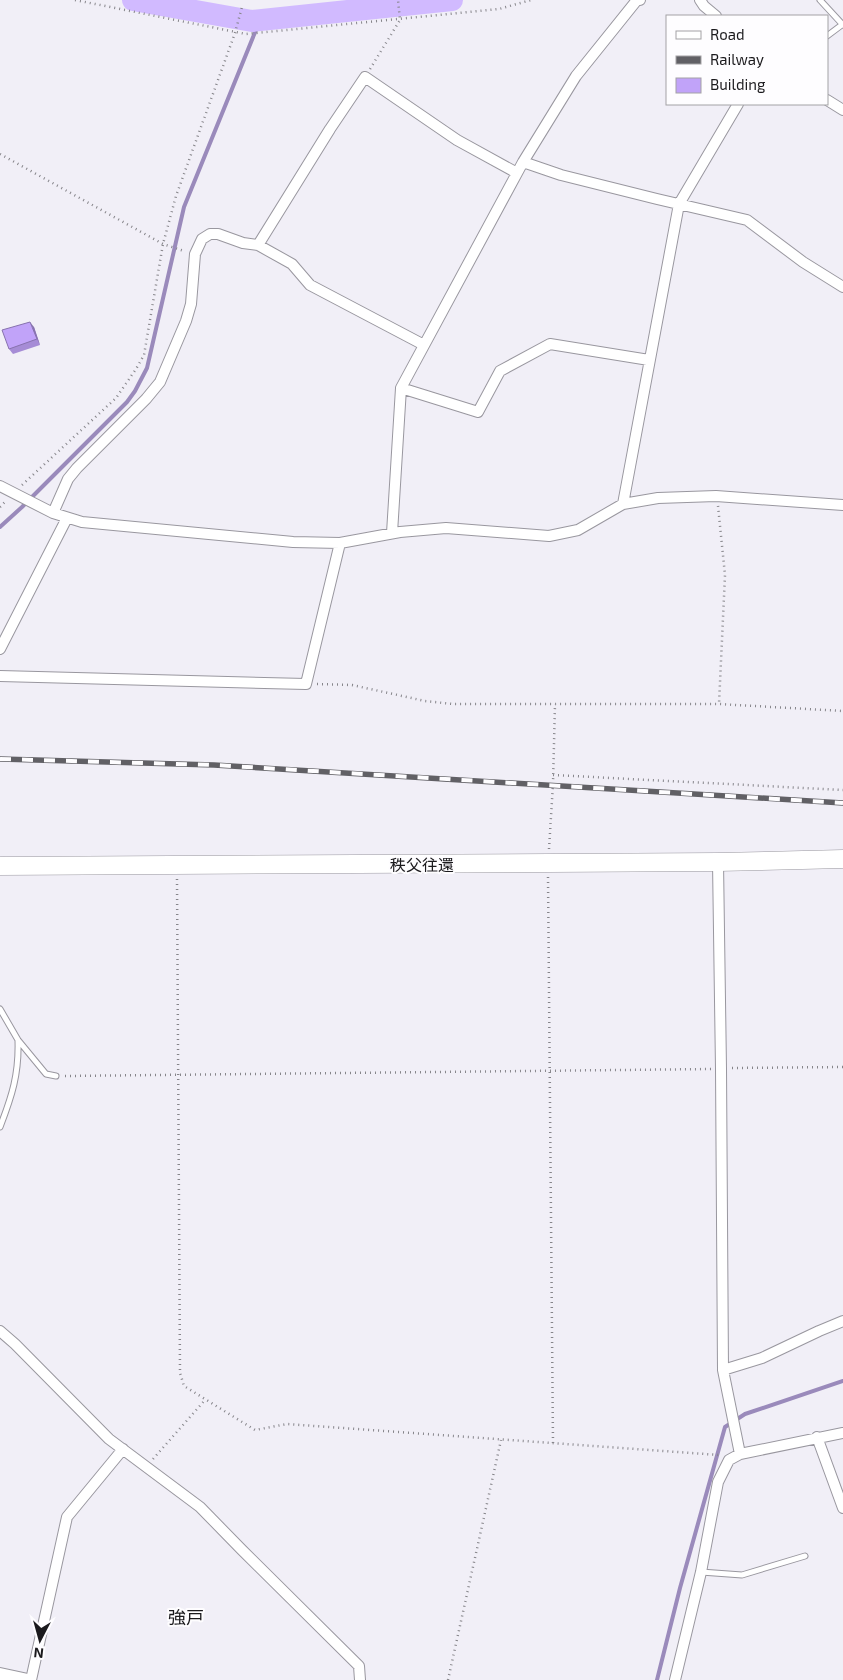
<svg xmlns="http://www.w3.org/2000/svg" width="843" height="1680" viewBox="0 0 843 1680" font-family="'Exo 2','Noto Sans JP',sans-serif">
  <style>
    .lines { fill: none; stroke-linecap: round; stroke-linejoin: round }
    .stream { stroke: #9a8abb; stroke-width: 4 }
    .river { stroke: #d1baff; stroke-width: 22 }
    .service-casing { stroke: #99979f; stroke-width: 7 }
    .minor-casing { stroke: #99979f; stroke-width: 12 }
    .tertiary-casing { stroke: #99979f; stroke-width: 14 }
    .trunk-casing { stroke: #99979f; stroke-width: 19 }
    .path { stroke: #86858a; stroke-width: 2.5; stroke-dasharray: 1 4; stroke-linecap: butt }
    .service { stroke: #fff; stroke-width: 5 }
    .minor { stroke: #fff; stroke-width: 10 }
    .tertiary { stroke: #fff; stroke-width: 12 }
    .trunk { stroke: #fff; stroke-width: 18 }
    .rail-casing { stroke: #616065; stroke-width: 5.5 }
    .rail { stroke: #fefdff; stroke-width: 4; stroke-dasharray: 11; stroke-linecap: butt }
    .wall { fill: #a68cd6 }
    .shaded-wall { fill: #8772ae }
    .building { fill: #c1a3f9; stroke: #8772ae }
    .labels { text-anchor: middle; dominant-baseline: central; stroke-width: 4; stroke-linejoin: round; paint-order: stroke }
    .street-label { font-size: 16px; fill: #1b1a1d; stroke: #fefdff }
    .neighbourhood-label { font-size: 18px; fill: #1b1a1d; stroke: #fefdff }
  </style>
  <rect width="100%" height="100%" fill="#f1eff7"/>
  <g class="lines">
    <path class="stream" d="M0,527L22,507L127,402L135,391L147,368L184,207L260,20
      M657,1680L680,1588L725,1427L745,1414L843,1381"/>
    <path class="river" d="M133,0L252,21L452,0"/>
    <g class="service-casing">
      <path id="service" d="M820,0L843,25
        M827,36L843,24
        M0,1009L18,1040L46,1074L56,1076
        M0,1127C12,1096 19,1074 18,1041
        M701,1572L742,1575L805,1556"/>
    </g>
    <g class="minor-casing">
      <path id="minor" d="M700,0L704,6L716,16
        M827,100L843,110
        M523,162L561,175L657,199L747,220L803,262L843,287
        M258,245L292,264L310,285L424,345
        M401,388L478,412L500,371L550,344L649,360
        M0,486L53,513L82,522L293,542L340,543L400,532L446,528L549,536L578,530L623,504L658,498L716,496L843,505
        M623,504L679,204L738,104
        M53,513L68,479L77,468L146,399L160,382L186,321L191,304L195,254L202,239L210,234H218L243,243L258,245L330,129L365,77L457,140L517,173
        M392,533L401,388L523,162L576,76L637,0H640
        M0,649L67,518
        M0,676L306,684L340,543
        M718,862L721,1069L723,1370L740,1454
        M0,1331L15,1344L109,1439L200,1507L242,1550L359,1666L360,1680
        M723,1370L762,1358L819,1331L843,1321
        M817,1437L843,1508
        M31,1680L67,1517L123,1449
        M675,1680L701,1572L718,1482L729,1460L740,1454L843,1433"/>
    </g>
    <g class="tertiary-casing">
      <path id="tertiary" d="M0,1674L28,1680"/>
    </g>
    <g class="trunk-casing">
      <path id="trunk" d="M0,866L718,862L843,859"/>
    </g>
    <path class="path" d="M75,0L246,34L499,9L531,0
      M370,69L400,20L398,0
      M0,154L163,244L184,251
      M22,485L116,398L136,369L144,355L163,244L176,196L235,33L242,7
      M718,506L725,575L719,704
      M0,507L6,501
      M317,684L352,685L425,701L453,704H719L843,711
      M553,775L843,790
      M549,849L553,784L555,704
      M548,877L553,1443
      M177,879L180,1373L184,1386L255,1430L287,1424L719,1455
      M732,1068L843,1067
      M65,1076L712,1069
      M153,1459L205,1400
      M448,1680L501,1440"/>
    <use href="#service" class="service"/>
    <use href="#minor" class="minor"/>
    <use href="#tertiary" class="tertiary"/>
    <use href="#trunk" class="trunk"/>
    <g class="rail-casing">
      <path id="rail" d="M0,759L214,765L843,803"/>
    </g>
    <use href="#rail" class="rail"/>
  </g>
  <path class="wall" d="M34,327L40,345L13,354L9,349Z"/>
  <path class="shaded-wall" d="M30,322L34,327L40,345L37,339Z"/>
  <path class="building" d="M30,322L37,339L9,349L2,330Z"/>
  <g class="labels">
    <g class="street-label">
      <text x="422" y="864">秩父往還</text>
    </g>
    <g class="neighbourhood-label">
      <text x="186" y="1617">強戸</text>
    </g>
  </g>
  <rect x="666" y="15" width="162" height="90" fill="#fefdff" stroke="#a3a2a5"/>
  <rect x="676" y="31" width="25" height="8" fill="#ffffff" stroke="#a3a2a5"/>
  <text x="710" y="40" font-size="15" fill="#1b1a1d">Road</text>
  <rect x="676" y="56" width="25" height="8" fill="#616065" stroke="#a3a2a5"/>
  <text x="710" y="65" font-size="15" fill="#1b1a1d">Railway</text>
  <rect x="676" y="78" width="25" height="15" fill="#c1a3f9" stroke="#a3a2a5"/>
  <text x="710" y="90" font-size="15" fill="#1b1a1d">Building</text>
  <g transform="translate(40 1640) rotate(186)" stroke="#fefdff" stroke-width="4" paint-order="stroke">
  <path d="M0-4L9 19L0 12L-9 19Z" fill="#1b1a1d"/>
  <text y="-8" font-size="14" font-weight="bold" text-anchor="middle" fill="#1b1a1d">N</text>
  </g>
</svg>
